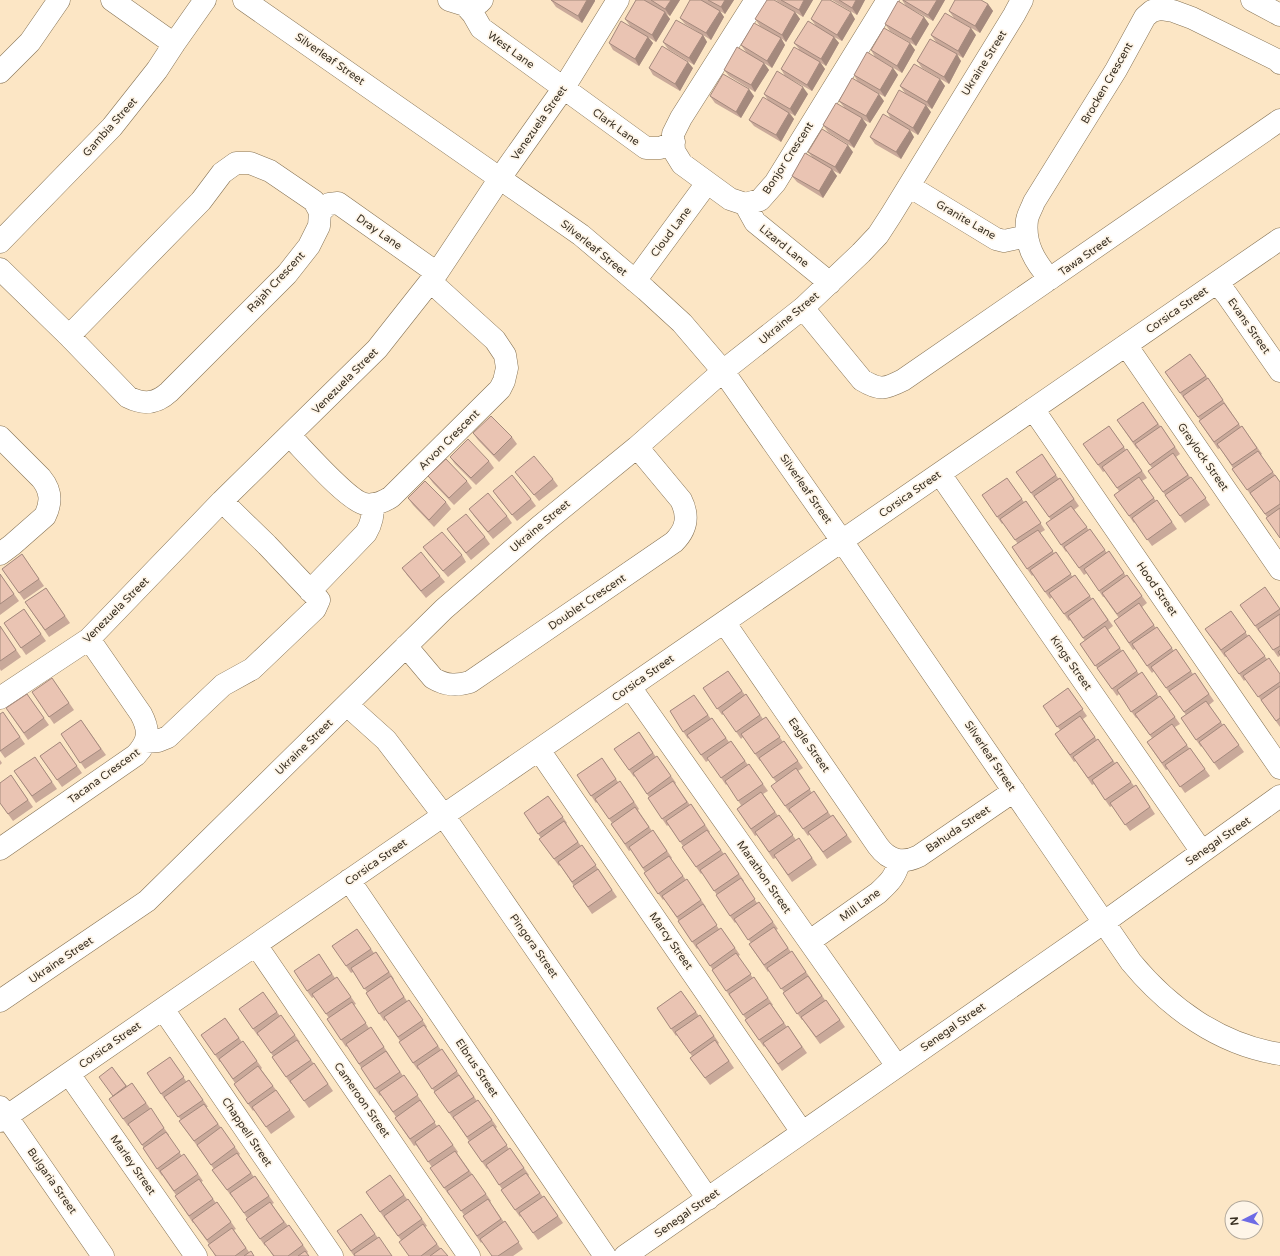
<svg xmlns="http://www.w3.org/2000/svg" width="1280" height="1256" viewBox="0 0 1280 1256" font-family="'Varela Round',sans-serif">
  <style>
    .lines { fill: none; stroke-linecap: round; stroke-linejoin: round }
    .minor-casing { stroke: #867355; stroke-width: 23 }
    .minor { stroke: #fff; stroke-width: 22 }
    .wall { fill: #c9a99a }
    .shaded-wall { fill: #a4897d }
    .building { fill: #eac4b3; stroke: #a4897d }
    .labels { text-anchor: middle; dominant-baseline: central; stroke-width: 3.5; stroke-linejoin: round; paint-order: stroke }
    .street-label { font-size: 11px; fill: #3a3124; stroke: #fef5e8 }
  </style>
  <rect width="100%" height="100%" fill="#fce6c5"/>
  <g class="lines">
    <g class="minor-casing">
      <path id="minor" d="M112,0L174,44
        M244,0L581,235L646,290L682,323L723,371L842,541L1131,962C1169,1008 1220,1045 1280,1054
        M449,0L465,5L479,3L482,0
        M756,0L681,118L673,134L674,151L682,164L730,199L745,204L760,200L775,183L888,0
        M1252,0L1280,15
        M465,5L473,14L481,28L646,148H660L674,142
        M0,72L30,42L59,0
        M909,186L996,239L1004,241L1027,236
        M745,204L755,222L830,283
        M320,212L329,204L338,203L437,273
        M0,242L112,127L157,70L174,44L205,0
        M0,269L69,336L128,397C144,405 156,404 169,392L287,274L309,246L319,226L320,212L314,201L270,171L250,163H236L222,173L201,201L69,336
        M1050,279C1035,262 1024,244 1027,220C1028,214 1032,208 1034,202L1116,70L1145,17L1152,11L1160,9L1173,11L1192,18L1277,60L1280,63
        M635,281L707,183
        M1217,283L1227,295L1280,371
        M803,308L862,380C880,391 885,389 903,380L1280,120
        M1126,345L1280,569
        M1033,409L1280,768
        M290,436C304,450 348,501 365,504C374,506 383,502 391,497L500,389L504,381L507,368L505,355L495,340L431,282
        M0,437L41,478C51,490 52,502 45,516L12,545L0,554
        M940,474L1202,852
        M310,591L366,533C372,523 373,515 373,504
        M724,622L878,846C889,861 903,864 919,856L1014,791
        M406,646L433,678C446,686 457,686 470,682L674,542C687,529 689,516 681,500L637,447
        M630,687L897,1066
        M0,698L89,639L222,501L377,349L437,273L500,178L563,89L618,0
        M347,705L386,740L444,816L708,1199
        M145,742L158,741L168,737L223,685L252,669L315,609L319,600L267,545L231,510
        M539,750L802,1132
        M0,849L136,755C149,741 150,731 141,714L89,639
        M349,880L605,1256
        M810,941L878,893C891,881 894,878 900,861
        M256,945L469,1256
        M0,1001L147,901L444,609L539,527L637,447L723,371L803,308L861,253L878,235L891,215L1014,15L1022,0
        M163,1009L332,1256
        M69,1074L196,1256
        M0,1107L103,1256
        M0,1121L1280,239
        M625,1256L1096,928L1280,796"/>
    </g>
    <use href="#minor" class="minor"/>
  </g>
  <path class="wall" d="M551,0H595V1L582,23L556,7Z
    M636,0H680L670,16L665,13L670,19L656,42L648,37L653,43L639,66L613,50L609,43L630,26L625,19Z
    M701,0H734L725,14L720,11L724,17L711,40L685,24L680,18Z
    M776,0H813L803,17L777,1Z
    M832,0H865L857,15Z
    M902,0H945L933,21L906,6Z
    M988,4L993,11L980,33L954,18L949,11Z
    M795,12L800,19L786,42L781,38L785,45L772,68L764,63L769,70L755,92L729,76L724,70L746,52L741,45L780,38L760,26L755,19Z
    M924,17L929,24L916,46L890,31L885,24Z
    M811,19H855L842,41L834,37L839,43L826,66L821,63L825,69L812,91L785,76L781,69L799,49L794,43L816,26Z
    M703,35L707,42L694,65L668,49L663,42Z
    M931,35H976L963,58L944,47L961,61L949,84L922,68L917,61L936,42Z
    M910,43L915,50L902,73L875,57L871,50Z
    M649,68H693L680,91L653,75Z
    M893,68L898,75L885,97L858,82L854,75Z
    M940,79L945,86L932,109L905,93L900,86Z
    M764,94H808L795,116L790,113L794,119L781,142L754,126L749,120L768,100Z
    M710,96H754L741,118L715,103Z
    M839,101H884L870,123L862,119L867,125L854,148L828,132L823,125L844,107Z
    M887,112H931L918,135L891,119Z
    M870,137H914L901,159L875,144Z
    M808,152H853L840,174L832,170L837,176L823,198L797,182L792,176L813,158Z
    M1190,354L1213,385L1241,427L1242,426L1262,454L1261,455L1280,482V538L1267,517L1232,469L1233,468L1220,448L1218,449L1199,421L1200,420L1185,400L1165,372Z
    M1143,402L1160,426H1161L1180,454L1176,457L1190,477H1191L1210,505L1185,523L1168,499L1148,471L1152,468L1138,448L1137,449L1117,420Z
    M1109,426L1126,450L1127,449L1147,478L1142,481L1156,501L1157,500L1177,529L1152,546L1135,522L1134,523L1114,495L1119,491L1105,471L1103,472L1083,444Z
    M473,433L512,437L517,444L499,462L478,440Z
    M1042,454L1058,478H1060L1079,506L1074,510L1089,530L1090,529L1107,553L1109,551L1126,576L1127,575L1147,603L1142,607L1156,628L1157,627L1174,651L1176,649L1193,674L1195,673L1214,701L1209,705L1223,725L1224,724L1244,752L1219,770L1202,746L1201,747L1181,718L1186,715L1172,695H1171L1154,671L1152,673L1135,649L1133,650L1114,621L1119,618L1104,597H1103L1087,573L1084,575L1067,551L1066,552L1046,523L1051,520L1037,500H1036L1016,472Z
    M450,457L489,461L494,468L476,485L455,464Z
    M515,472L553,479L558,486L539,501L520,478Z
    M428,476L467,481L472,488L454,505L433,483Z
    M1007,478L1024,502L1026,501L1045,530L1040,533L1054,553L1056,552L1072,576L1075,575L1092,599L1093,598L1113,626L1108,630L1122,651L1123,650L1139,674L1142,672L1159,697L1160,696L1180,724L1175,727L1189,748H1190L1210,776L1185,793L1168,769L1166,770L1147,742L1152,738L1137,718H1136L1119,694L1117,696L1080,644L1085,641L1070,620L1069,621L1052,597L1050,599L1033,575L1032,576L1012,547L1018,544L1003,523L1002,524L982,495Z
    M493,491L531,499L536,506L517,521L498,498Z
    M408,498L446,502L451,509L434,527L413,505Z
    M469,509L507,516L512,523L493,539L474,516Z
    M447,529L485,537L490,544L471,560L452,536Z
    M423,547L462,555L466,562L448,577L428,554Z
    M22,554L44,586L24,600L2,569Z
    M402,568L440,576L445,582L426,598L407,575Z
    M0,574L19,601L0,615Z
    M46,588L70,623L49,637L25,602Z
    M1240,605L1280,608V656L1278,657L1261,632L1260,633Z
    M24,609L46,641L26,655L4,623Z
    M1231,611L1248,636L1249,635L1267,659L1280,674V727L1246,679L1244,681L1227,656L1225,657L1205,629Z
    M0,626L21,657L1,671L0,669Z
    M728,671L745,695L746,694L763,719L766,717L783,742L784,741L803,768L798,771L812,793L814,791L831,816L833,815L852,842L827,859L810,834L808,836L791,812L790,813L785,806L776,782L761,761H760L743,737L741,739L724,714L722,715L703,688Z
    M52,678L74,710L54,724L32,692Z
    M1068,688L1087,716L1083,719L1097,740L1098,739L1115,763L1117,762L1134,786L1136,785L1155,814L1130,831L1112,806L1110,807L1094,784L1092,785L1076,761L1074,762L1055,734L1060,730L1043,706Z
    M27,694L49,725L28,740L6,708Z
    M694,695L711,719L712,718L729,742L731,741L748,765L749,764L768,791L763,794L778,816L779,815L796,840L799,838L817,865L792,882L776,858L773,859L757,835L755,836L737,809L741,805L727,784L726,785L709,760L706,762L689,738L688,739L670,711Z
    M3,712L25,744L5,758L0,751Z
    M81,720L106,755L85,769L61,734Z
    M639,732L656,757L662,763L676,783L675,784L690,805L691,804L710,832L709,833L724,854L725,853L744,881H743L757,903L759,902L778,929L776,930L791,952L792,951L825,1000H826L845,1027L820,1044L803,1020H802L783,993L784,992L769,971L768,972L749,944L751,943L736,922L735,923L730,916L717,895L702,873L701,874L682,847L683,846L668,825L667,826L648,798L649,797L635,776L634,777L614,749Z
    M60,742L82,773L62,787L40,756Z
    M35,757L57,789L36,803L14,771Z
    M602,758L618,782L625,788L639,809L638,810L652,831L658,837L672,858L671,859L686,880L687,879L706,907L705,908L719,929L721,928L740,955L738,956L753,978L754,977L773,1005H772L787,1027L788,1026L807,1053L782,1071L765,1046L764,1047L745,1020L746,1019L731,997V998L712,970H713L698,948L697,949L678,921H679L664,899L663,900L644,873L645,872L631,850L629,851L611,824L612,823L597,802L596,803L577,775Z
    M0,760L2,763L0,765Z
    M11,775L33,807L13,821L0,803Z
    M548,796L567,823L566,824L581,846L582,845L617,897L592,914L573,886H574L560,865L559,866L539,839L541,838L524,813Z
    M357,929L374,953L376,952L394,979L393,980L407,1001L414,1007L427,1027L426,1028L441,1050L442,1049L477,1101L478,1100L497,1127L496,1128L509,1149L510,1148L529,1175L528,1176L543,1197L544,1196L563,1223L538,1240L521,1216L520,1217L501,1190L502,1189L488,1168L487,1169L468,1142L469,1141L455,1120H454L419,1069L418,1070L413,1063L400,1041L386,1020L384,1021L366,993L367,992L353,972L351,973L332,946Z
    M319,954L335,978L337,977L356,1004L354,1005L369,1028L371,1027L403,1076L404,1075L422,1102L421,1103L437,1126L439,1125L458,1152L457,1153L472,1174L491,1201L490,1202L504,1222L505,1221L523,1249L513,1256H492L482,1242L481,1243L463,1216L464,1215L450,1194L449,1195L430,1168L432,1167L416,1145L414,1146L395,1118L396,1117L381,1095L380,1096L375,1089L347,1046L346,1047L327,1019L329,1018L314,997L312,998L307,991Z
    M681,991L699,1016L700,1015L719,1043L718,1044L734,1068L710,1085L690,1058L692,1056L677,1035L676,1036L657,1008Z
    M263,992L280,1016L295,1035L300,1042L299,1043L314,1064V1063L333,1091L309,1108L292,1084H291L272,1057L273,1056L259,1035L258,1036L239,1009Z
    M225,1018L242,1042L243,1041L262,1068L261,1069L276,1090L295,1117L271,1134L254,1110L253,1111L234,1084L235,1083L221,1062H220L201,1035Z
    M170,1057L186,1081L189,1080L208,1107H206L240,1154L239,1155L254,1177L255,1176L274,1203L272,1204L275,1209L288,1226L289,1225L308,1252L307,1253L309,1256H273L266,1245L265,1246L246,1219L247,1218L233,1196L232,1197L212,1170L214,1169L179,1121L181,1120L166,1100V1101L147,1073Z
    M112,1067L127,1086L132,1083L169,1135L168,1136L182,1156L184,1154L203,1181L201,1182L216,1203L217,1202L236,1229L234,1230L249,1252L254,1256H215L209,1244L194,1223H193L175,1196L176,1195L162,1175V1176L143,1148H144L129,1126H128L123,1119L113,1096Z
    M390,1175L407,1199H408L427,1226L425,1227L440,1248L448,1256H409L401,1240L385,1219L366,1192Z
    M361,1214L378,1238L392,1256H354L337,1231Z"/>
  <path class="shaded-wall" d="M587,0H595V1L582,23L578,16Z
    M671,0H680L670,16L665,9Z
    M725,0H734L725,14L721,7Z
    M804,0H813L803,17L799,10Z
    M856,0H865L857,15L852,8Z
    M937,0H945L933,21L928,15Z
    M988,4L993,11L980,33L975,26Z
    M720,11L724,17L711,40L706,33Z
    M665,12L670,19L656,42L652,35Z
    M795,12L800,19L786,42L782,35Z
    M851,12L855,19L842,41L837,35Z
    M924,17L929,24L916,46L911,39Z
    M971,28L976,35L963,58L958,51Z
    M703,35L707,42L694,65L689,58Z
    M648,37L653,43L639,66L635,59Z
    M834,37L839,43L826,66L821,59Z
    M781,38L785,45L772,68L767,61Z
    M910,43L915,50L902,73L897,66Z
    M957,54L961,61L949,84L944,77Z
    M688,62L693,68L680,91L675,84Z
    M820,62L825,69L812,91L807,85Z
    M764,63L769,70L755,92L751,85Z
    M893,68L898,75L885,97L880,90Z
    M940,79L945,86L932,109L927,102Z
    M803,87L808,94L795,116L790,109Z
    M749,89L754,96L741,118L736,112Z
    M879,94L884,101L870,123L866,116Z
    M926,105L931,112L918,135L913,128Z
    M789,113L794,119L781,142L776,135Z
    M862,118L867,125L854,148L849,141Z
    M910,130L914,137L901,159L896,152Z
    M848,145L853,152L840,174L835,167Z
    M832,169L837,176L823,198L819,191Z"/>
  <path class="building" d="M551,0H587L578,16Z
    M636,0H644L665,12L652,35L625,19Z
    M651,0H671L665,9Z
    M690,0H701L720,11L706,33L680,18Z
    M708,0H725L721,7Z
    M767,0H774L795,12L782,35L755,19Z
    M781,0H804L799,10Z
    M822,0H830L851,12L837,35L811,19Z
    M839,0H856L852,8Z
    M903,0H937L928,15Z
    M955,0H981L988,4L975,26L949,11Z
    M898,1L924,17L911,39L885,24Z
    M945,13L971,28L958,51L931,35Z
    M676,20L703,35L689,58L663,42Z
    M621,21L648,37L635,59L609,43Z
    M808,21L834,37L821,59L794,43Z
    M754,23L781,38L767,61L741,45Z
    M884,28L910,43L897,66L871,50Z
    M930,39L957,54L944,77L917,61Z
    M662,46L688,62L675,84L649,68Z
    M737,47L764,63L751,85L724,70Z
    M794,47L820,62L807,85L781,69Z
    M867,52L893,68L880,90L854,75Z
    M914,64L940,79L927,102L900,86Z
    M777,71L803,87L790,109L764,94Z
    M723,74L749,89L736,112L710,96Z
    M852,78L879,94L866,116L839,101Z
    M899,90L926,105L913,128L887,112Z
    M763,97L789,113L776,135L749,120Z
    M836,103L862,118L849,141L823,125Z
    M883,114L910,130L896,152L870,137Z
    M822,129L848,145L835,167L808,152Z
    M805,153L832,169L819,191L792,176Z
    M1190,354L1206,376L1180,393L1165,372Z
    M1208,378L1223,400L1198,417L1183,396Z
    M1143,402L1158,424L1133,442L1117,420Z
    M1224,403L1239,424L1214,442L1199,421Z
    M491,416L512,437L494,455L473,433Z
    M1109,426L1124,447L1098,465L1083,444Z
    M1161,426L1175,447L1150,465L1135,444Z
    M1242,426L1257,448L1232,465L1217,444Z
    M468,439L489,461L471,478L450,457Z
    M1127,449L1142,471L1117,488L1102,467Z
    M1258,451L1273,472L1247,490L1232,469Z
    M1173,453L1188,475L1163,492L1148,471Z
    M1042,454L1056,475L1031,493L1016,472Z
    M534,456L553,479L534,495L515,472Z
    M446,459L467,481L449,498L428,476Z
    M512,475L531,499L512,515L493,491Z
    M1275,475L1280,482V504L1265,514L1250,493Z
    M1139,477L1154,498L1129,516L1114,495Z
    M1191,477L1206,498L1180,516L1165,495Z
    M1007,478L1022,499L997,517L982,495Z
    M1060,478L1074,499L1049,517L1034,496Z
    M425,481L446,502L429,520L408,498Z
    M488,493L507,516L488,532L469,509Z
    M1157,500L1172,522L1147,540L1132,518Z
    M1026,501L1041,523L1015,540L1000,519Z
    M1071,506L1087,527L1061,545L1046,523Z
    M1280,508V538L1266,518Z
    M466,514L485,537L466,553L447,529Z
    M1090,529L1105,550L1079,568L1064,547Z
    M1038,530L1053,551L1027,569L1012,547Z
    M442,532L462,555L443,571L423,547Z
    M1109,551L1124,573L1099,591L1084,569Z
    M421,552L440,576L421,591L402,568Z
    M1056,552L1071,574L1045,592L1030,570Z
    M22,554L39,579L19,593L2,569Z
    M0,574L14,594L0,604Z
    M1075,575L1090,596L1064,614L1049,593Z
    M1127,575L1142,596L1117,614L1102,593Z
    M1265,587L1280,609L1255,626L1240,605Z
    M46,588L65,616L45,630L25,602Z
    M1093,598L1108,620L1083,638L1068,616Z
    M1139,603L1154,625L1129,643L1114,621Z
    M24,609L41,634L21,648L4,623Z
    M1231,611L1246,632L1221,650L1205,629Z
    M1280,614V646L1273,650L1258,629Z
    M0,626L16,650L0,661Z
    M1105,626L1120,648L1095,666L1080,644Z
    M1157,627L1172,648L1147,666L1132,644Z
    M1249,635L1265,656L1239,674L1224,653Z
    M1176,649L1191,671L1166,688L1151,667Z
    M1123,650L1137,671L1112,689L1097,668Z
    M1280,650V655L1278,652Z
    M1269,658L1280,674V682L1258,697L1243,676Z
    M728,671L742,691L717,709L703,688Z
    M1142,672L1157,694L1131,712L1117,690Z
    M1195,673L1209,694L1184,712L1169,691Z
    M52,678L69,703L49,717L32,692Z
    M1280,686V718L1276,721L1261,700Z
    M1068,688L1083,709L1057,727L1043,706Z
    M27,694L44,718L24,733L6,708Z
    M746,694L760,715L736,732L722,712Z
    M694,695L708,715L683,732L670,711Z
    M1160,696L1175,717L1150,735L1135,714Z
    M1206,701L1221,722L1196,740L1181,718Z
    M3,712L20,737L0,751V714Z
    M1080,716L1095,737L1070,755L1055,734Z
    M766,717L780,737L755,754L741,734Z
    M712,718L726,738L701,755L687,735Z
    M81,720L101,749L80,763L61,734Z
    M1172,724L1187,745L1162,763L1147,742Z
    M1224,724L1239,745L1214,763L1199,742Z
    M639,732L653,753L629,770L614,749Z
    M1098,739L1113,761L1088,778L1073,757Z
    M731,741L745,761L721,778L707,758Z
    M784,741L798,761L773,778L759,758Z
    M60,742L77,766L57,780L40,756Z
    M1190,748L1205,769L1180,787L1165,765Z
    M657,756L671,776L647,794L633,773Z
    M35,757L52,782L32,796L14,771Z
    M602,758L616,779L591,796L577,775Z
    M1117,762L1131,782L1105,800L1092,780Z
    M749,764L763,784L738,801L725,781Z
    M796,768L810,789L785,806L771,786Z
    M11,775L28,800L8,814L0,803V783Z
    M620,781L634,802L609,819L595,799Z
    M673,781L687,802L662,819L648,798Z
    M1136,785L1150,807L1125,825L1110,803Z
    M814,791L828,812L803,829L789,809Z
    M761,792L775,812L751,829L737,809Z
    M548,796L563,817L538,834L524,813Z
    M691,804L705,825L680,842L666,821Z
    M635,807L649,827L625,844L611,824Z
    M779,815L793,835L769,852L755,832Z
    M833,815L847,835L823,852L808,832Z
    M564,821L578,842L554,859L539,839Z
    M653,830L667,851L643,868L629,847Z
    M707,830L721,850L696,867L682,847Z
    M799,838L812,858L788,875L774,855Z
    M582,845L596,865L572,882L558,862Z
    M725,853L739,874L714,891L700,870Z
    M669,856L683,876L658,894L644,873Z
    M598,869L612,890L588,907L573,886Z
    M741,878L755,899L730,916L716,895Z
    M687,879L701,900L677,917L662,896Z
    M759,902L773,922L748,940L734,919Z
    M703,904L717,925L692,942L678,921Z
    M774,927L788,948L764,965L749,944Z
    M721,928L735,948L710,966L696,945Z
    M357,929L371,949L346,966L332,946Z
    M792,951L806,972L781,989L767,968Z
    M376,952L389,972L364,989L351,968Z
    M736,953L751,974L726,991L712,970Z
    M319,954L332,974L307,991L294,971Z
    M391,976L404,997L379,1014L366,993Z
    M808,976L822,996L797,1014L783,993Z
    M337,977L351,997L326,1014L312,994Z
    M754,977L768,998L743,1015L729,994Z
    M681,991L696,1012L671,1029L657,1008Z
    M263,992L277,1012L253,1029L239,1009Z
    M409,1000L423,1020L398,1037L384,1017Z
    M826,1000L840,1020L816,1037L801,1017Z
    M352,1002L366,1023L341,1040L327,1019Z
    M770,1003L784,1023L759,1040L745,1020Z
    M281,1015L295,1035L271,1053L257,1033Z
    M700,1015L714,1036L690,1053L675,1032Z
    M225,1018L239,1038L215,1055L201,1035Z
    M424,1025L438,1046L413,1063L399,1042Z
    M788,1026L802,1047L778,1064L763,1043Z
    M371,1027L384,1047L359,1064L346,1044Z
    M297,1040L311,1060L286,1077L272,1057Z
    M715,1040L729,1061L705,1078L690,1058Z
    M243,1041L257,1061L233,1079L219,1059Z
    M442,1049L457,1071L432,1089L417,1066Z
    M386,1051L400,1072L375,1089L361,1068Z
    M170,1057L184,1077L161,1094L147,1073Z
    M314,1063L328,1084L304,1101L290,1081Z
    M258,1066L273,1086L248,1104L234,1084Z
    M112,1067L126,1086L113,1096L99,1077Z
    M404,1075L418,1095L393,1112L379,1092Z
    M459,1075L474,1097L449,1113L434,1092Z
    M189,1080L203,1100L178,1117L164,1097Z
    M132,1083L146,1103L123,1119L109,1099Z
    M276,1090L290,1110L266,1127L252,1107Z
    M420,1100L435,1122L410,1139L395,1118Z
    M478,1100L492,1120L467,1137L453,1117Z
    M204,1104L218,1124L194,1141L179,1121Z
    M151,1108L164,1128L142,1145L128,1124Z
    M439,1125L453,1145L428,1162L415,1142Z
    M493,1125L507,1145L482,1162L468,1142Z
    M221,1127L235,1147L211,1165L197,1145Z
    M166,1132L180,1152L157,1169L143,1148Z
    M510,1148L524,1168L499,1185L486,1165Z
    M455,1151L469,1171L444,1188L430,1168Z
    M237,1153L251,1173L227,1190L212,1170Z
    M184,1154L198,1174L174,1191L160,1171Z
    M526,1173L540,1193L515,1210L501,1190Z
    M472,1174L486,1194L461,1211L447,1191Z
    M390,1175L404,1195L380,1212L366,1192Z
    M255,1176L269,1196L244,1213L230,1193Z
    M199,1179L213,1199L189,1216L175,1196Z
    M544,1196L558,1216L533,1233L519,1213Z
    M408,1199L422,1219L398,1236L384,1216Z
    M488,1199L501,1219L477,1236L463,1216Z
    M217,1202L231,1222L207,1240L192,1220Z
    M270,1202L284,1222L260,1239L246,1219Z
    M361,1214L375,1234L351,1251L337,1231Z
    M505,1221L519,1242L498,1256H492L480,1239Z
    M423,1224L437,1244L421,1256H409L399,1242Z
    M289,1225L303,1245L288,1256H274L264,1243Z
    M232,1228L246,1248L235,1256H216L208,1245Z
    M379,1237L392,1256H355L354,1254Z
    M441,1248L448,1256H430Z
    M251,1251L254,1256H244Z
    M305,1251L309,1256H298Z"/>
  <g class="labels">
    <g class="street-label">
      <text transform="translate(511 50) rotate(36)">West Lane</text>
      <text transform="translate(330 59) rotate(35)">Silverleaf Street</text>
      <text transform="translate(984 63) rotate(-58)">Ukraine Street</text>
      <text transform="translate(1107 83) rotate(-60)">Brocken Crescent</text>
      <text transform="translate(539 123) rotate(-55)">Venezuela Street</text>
      <text transform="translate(110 127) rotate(-48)">Gambia Street</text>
      <text transform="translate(616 127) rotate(36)">Clark Lane</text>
      <text transform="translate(788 158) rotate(-57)">Bonjor Crescent</text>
      <text transform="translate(966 220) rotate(30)">Granite Lane</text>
      <text transform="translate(379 232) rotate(35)">Dray Lane</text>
      <text transform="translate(671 232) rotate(-53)">Cloud Lane</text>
      <text transform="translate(784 246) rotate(39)">Lizard Lane</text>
      <text transform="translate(594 248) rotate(39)">Silverleaf Street</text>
      <text transform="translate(1085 256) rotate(-35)">Tawa Street</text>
      <text transform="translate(276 282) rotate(-47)">Rajah Crescent</text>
      <text transform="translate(1177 310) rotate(-35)">Corsica Street</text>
      <text transform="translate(789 318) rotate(-40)">Ukraine Street</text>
      <text transform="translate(1249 326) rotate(55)">Evans Street</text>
      <text transform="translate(345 381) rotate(-45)">Venezuela Street</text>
      <text transform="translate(449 440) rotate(-45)">Arvon Crescent</text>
      <text transform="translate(1203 457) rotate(55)">Greylock Street</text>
      <text transform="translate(806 489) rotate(55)">Silverleaf Street</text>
      <text transform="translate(910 494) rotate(-35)">Corsica Street</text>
      <text transform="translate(540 526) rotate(-40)">Ukraine Street</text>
      <text transform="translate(1157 589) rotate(55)">Hood Street</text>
      <text transform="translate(587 602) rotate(-34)">Doublet Crescent</text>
      <text transform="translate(116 610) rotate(-45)">Venezuela Street</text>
      <text transform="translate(1071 663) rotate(55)">Kings Street</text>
      <text transform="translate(643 678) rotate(-35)">Corsica Street</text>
      <text transform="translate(809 745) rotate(55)">Eagle Street</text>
      <text transform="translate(304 747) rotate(-44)">Ukraine Street</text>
      <text transform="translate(990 756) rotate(56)">Silverleaf Street</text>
      <text transform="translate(104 776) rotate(-36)">Tacana Crescent</text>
      <text transform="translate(958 829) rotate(-34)">Bahuda Street</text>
      <text transform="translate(1218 841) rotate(-35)">Senegal Street</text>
      <text transform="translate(376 862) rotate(-35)">Corsica Street</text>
      <text transform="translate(764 877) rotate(55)">Marathon Street</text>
      <text transform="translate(860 905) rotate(-36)">Mill Lane</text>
      <text transform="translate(671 941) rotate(55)">Marcy Street</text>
      <text transform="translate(534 946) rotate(55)">Pingora Street</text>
      <text transform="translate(61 960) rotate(-34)">Ukraine Street</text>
      <text transform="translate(953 1027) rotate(-35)">Senegal Street</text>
      <text transform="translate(110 1045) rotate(-35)">Corsica Street</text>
      <text transform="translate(477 1068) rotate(56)">Elbrus Street</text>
      <text transform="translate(362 1100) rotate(55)">Cameroon Street</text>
      <text transform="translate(247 1132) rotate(56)">Chappell Street</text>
      <text transform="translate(133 1165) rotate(55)">Marley Street</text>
      <text transform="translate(52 1181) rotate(55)">Bulgaria Street</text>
      <text transform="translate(687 1213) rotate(-35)">Senegal Street</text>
    </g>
  </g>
  <g transform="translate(1244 1220) rotate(264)"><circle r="19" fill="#fef5e8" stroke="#b0a79a"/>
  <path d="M0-3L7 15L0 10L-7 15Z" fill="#6e6be5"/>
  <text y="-6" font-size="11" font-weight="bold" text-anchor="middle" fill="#3a3124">N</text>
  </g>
</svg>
